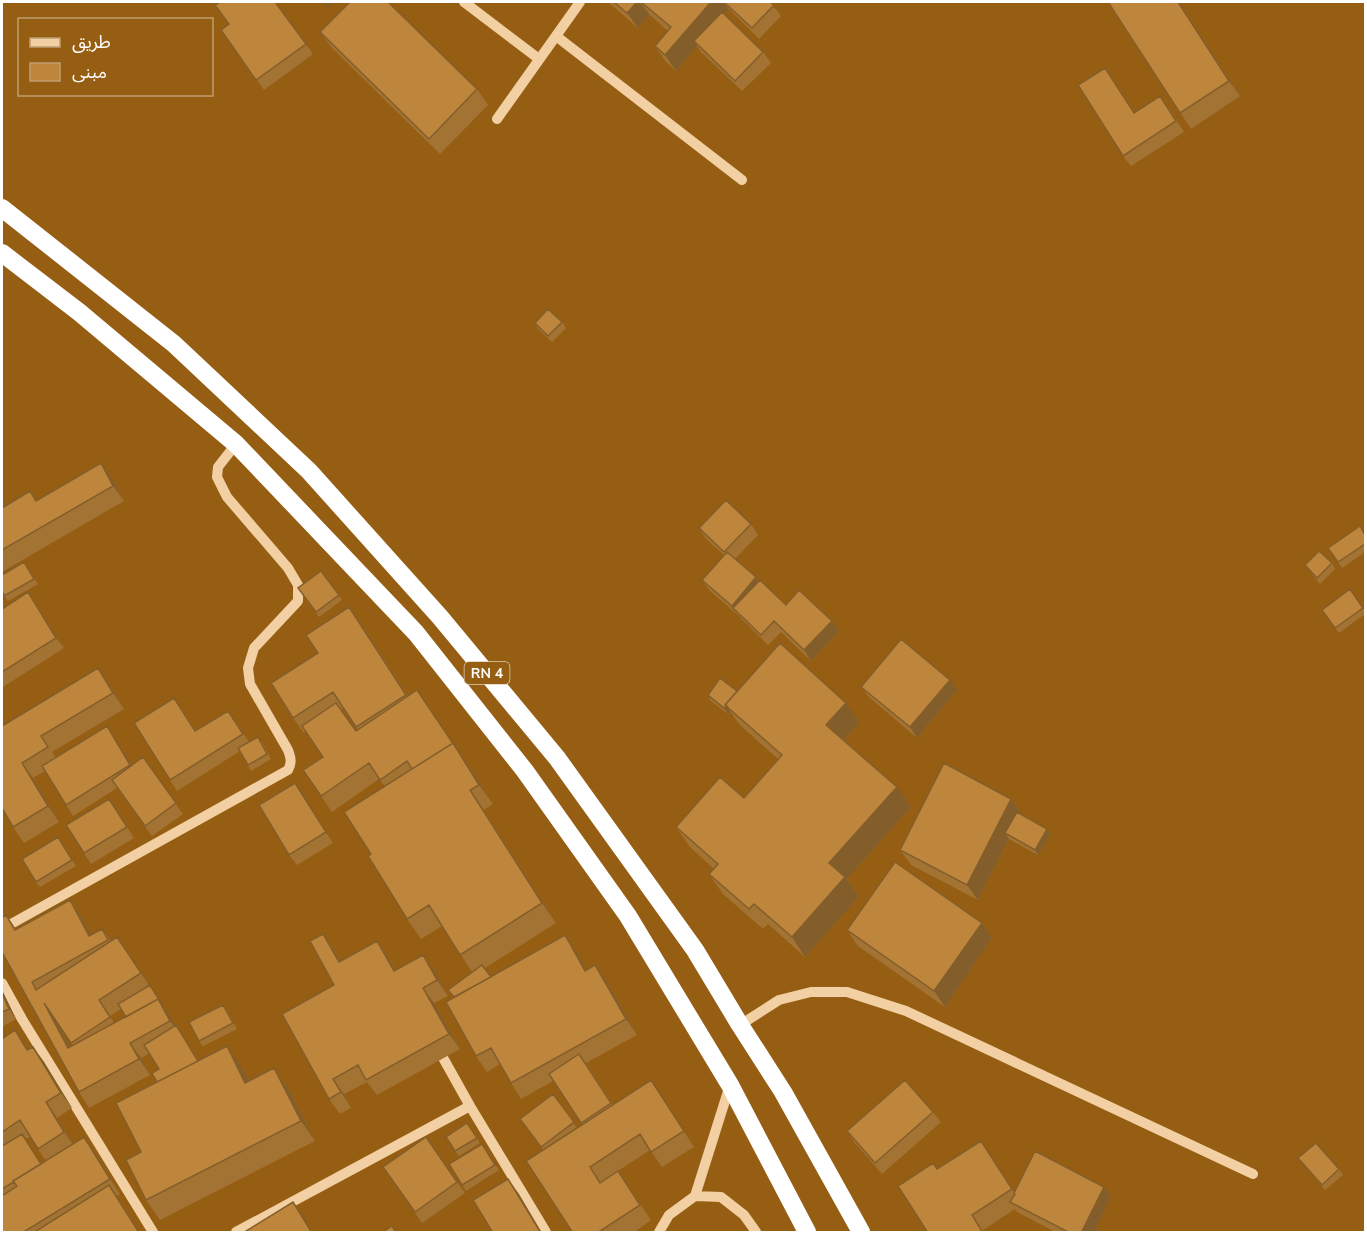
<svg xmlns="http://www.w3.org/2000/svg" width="1367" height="1234" viewBox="0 0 1367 1234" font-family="'Nunito Sans','Noto Sans Arabic',sans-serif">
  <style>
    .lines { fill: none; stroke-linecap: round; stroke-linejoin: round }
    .minor { stroke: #f2d0a3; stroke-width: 10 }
    .highway { stroke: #fff; stroke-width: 18 }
    .wall { fill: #a37334; fill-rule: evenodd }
    .shaded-wall { fill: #845e2a }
    .building { fill: #bd863c; stroke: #845e2a; stroke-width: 1.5 }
    .labels { text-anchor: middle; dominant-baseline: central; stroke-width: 4.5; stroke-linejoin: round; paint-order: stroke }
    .shield { fill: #955e13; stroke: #dfcfb8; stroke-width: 1.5 }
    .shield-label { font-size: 14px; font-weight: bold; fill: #fff }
  </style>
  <rect width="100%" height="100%" fill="#955e13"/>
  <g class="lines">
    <path class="minor" d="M464,2L539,59
      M556,36L742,180
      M497,119L580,2
      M2,929L288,770C292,763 291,758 288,750L250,684L248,668L254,648L298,601V585L288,568L227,497L217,477L218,467L236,444
      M2,983L22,1019L153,1232
      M740,1025L779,1000L811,992H847L906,1011L1253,1174
      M437,1047L470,1106L546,1232
      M695,1196L730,1085
      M236,1232L470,1106
      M659,1232L669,1215L695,1196L721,1197L744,1215L756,1232"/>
    <path class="highway" d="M2,208L174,344L309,471L440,617L557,758L695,950L740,1025L783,1092L861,1232
      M2,253L79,312L236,444L416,633L525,771L628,916L730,1085L807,1232"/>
  </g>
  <path class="wall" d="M275,2L313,54L264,90L221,30Z
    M608,2H770L781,16L759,39L729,9L724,14L763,52L771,63L742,91L701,52L697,46L676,71L666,62L655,46L668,31L650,15L638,28Z
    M1108,2H1179L1240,96L1191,129Z
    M320,32L477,89L488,105L440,154L331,47Z
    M1105,68L1135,113L1168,107L1184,132L1131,166L1123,156Z
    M562,322L566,328L552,342L538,329L535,323Z
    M101,463L112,479L124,501L2,572V508L37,501Z
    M751,524L758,535L735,559L786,605L839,631L811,661L781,632L768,645L739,616L710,591L702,580L724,555L706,539L699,528Z
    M1365,534V552L1342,568L1328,548Z
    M24,562L38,584L8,601L4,596Z
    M1332,563L1335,569L1320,584L1305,565Z
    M321,571L342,600L319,617L298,588Z
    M1350,589L1365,611V614L1339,633L1322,610Z
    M28,592L64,648L3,687L2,685V609Z
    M360,622L408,696L417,690L467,763L493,804L484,810L556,923L485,968L491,977L565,935L576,951L586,970L606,980L637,1035L586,1063L613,1105L661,1096L694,1147L662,1167L650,1150L618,1171L651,1220L633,1233H573L543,1150L520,1119L553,1094L577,1128L582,1125L553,1081L521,1099L511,1083L500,1064L487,1072L476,1056L454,998L472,972L442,926L421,939L407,919L371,854L385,786L379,779L332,812L303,770L323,757L306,732L304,733L293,718L318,653ZM343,708L358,730L356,731L341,709Z
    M109,684L124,709L52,752L56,758L107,726L132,765L143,757L183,814L152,836L117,788L73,816L45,771L33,778L59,822L24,843L13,827L2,726Z
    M861,687L957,690L917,738L869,697Z
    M737,691L860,723L844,740L911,807L847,879L859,897L805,957L768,924L763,929L723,894L709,874L714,869L690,847L676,827L744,798L778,759L739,724L730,711L728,714L711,701L708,695Z
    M182,709L196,731L236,722L249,742H262L271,759L251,771L240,751L177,791L170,780Z
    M295,783L333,843L297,865L289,855Z
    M1011,799L1022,814L1047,829L1051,834L1038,855L1009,839L978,900L911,865L900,850Z
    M117,809L134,838L91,864L84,853Z
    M58,837L76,866L40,887L36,882Z
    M70,900L81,916L91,935L102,929L111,941L128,952L149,985L154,990L175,1026L176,1025L183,1036L198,1060L241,1066L248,1081L274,1068L288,1088L315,1141L160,1220L146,1200L141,1152L157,1082L159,1069L150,1053L141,1058L150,1075L89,1108L79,1092L2,952L6,915L16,929ZM121,1009L126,1017L114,1023L110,1016ZM56,1021L71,1043L73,1046L70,1047Z
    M982,923L992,938L945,1007L858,946L847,930Z
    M323,934L334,950L340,961L377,941L388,957L396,970L423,955L434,970L448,996L434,1003L460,1049L377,1095L367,1082L344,1094L351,1108L340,1114L329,1099L334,985Z
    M2,990L16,1019L2,1027Z
    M227,1010L237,1029L203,1046L199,1041Z
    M2,1039L28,1050L33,1047L44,1062L72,1108L57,1118L73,1144L84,1137L95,1153L120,1194L117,1196L140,1233H2ZM30,1137L46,1161L41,1164L25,1139Z
    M933,1112L941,1122L882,1174L854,1142L847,1131Z
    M467,1123L480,1143L459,1156L455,1151Z
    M426,1137L465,1193L422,1223L383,1167Z
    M981,1141L1015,1192L1104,1187L1111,1197L1094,1233H1057L1017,1212L1015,1209L983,1230L984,1233H928L937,1169Z
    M482,1144L499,1170L466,1191L449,1164Z
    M1298,1158L1339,1169L1343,1175L1325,1190Z"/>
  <path class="shaded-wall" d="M323,2H334L328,8Z
    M637,2H640L650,15L638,28L627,13Z
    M711,2H723L729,9L698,45L694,41L697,46L676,71L665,55Z
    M1178,2H1179L1240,96L1229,81Z
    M101,463L112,479L124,501L113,486Z
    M756,577L764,588L733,608L732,606Z
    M28,592L35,603L64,648L56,638Z
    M349,607L360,622L417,711L406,695Z
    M832,621L839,631L811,661L804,650Z
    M98,668L109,684L124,709L113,693Z
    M950,680L957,690L917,738L910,727Z
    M846,703L860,723L840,744L826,725Z
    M726,706L730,711L728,714L724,708Z
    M107,726L114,736L138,775L130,765Z
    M453,743L467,763L493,804L479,785Z
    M22,763L33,778L59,822L48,806Z
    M295,783L303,793L333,843L326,832Z
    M897,787L911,807L847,879L859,897L805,957L792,937L829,863Z
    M470,790L484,810L556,923L542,903Z
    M109,799L117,809L134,838L127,827Z
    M1011,799L1022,814L1005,833L1009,839L978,900L967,885Z
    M1047,829L1051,834L1038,855L1035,850Z
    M70,900L81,916L97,946L89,936Z
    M982,923L992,938L945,1007L934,991Z
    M323,934L334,950L349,978L339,962Z
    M565,935L576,951L596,986L585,971Z
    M117,937L128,952L152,989L141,973Z
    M377,941L388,957L405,987L394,971Z
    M423,955L434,970L448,996L437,980Z
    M595,965L606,980L637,1035L626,1019Z
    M423,988L434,1003L460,1049L449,1034Z
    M2,990L16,1019L9,1009L2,994Z
    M158,999L169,1015L181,1036L170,1021Z
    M44,1003L55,1019L79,1064L68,1048Z
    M130,1043L141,1058L150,1075L139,1059Z
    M227,1046L241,1066L259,1103L245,1083Z
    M33,1047L44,1062L72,1108L61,1093Z
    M274,1068L288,1088L315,1141L301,1121Z
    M333,1079L344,1094L351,1108L341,1092Z
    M46,1102L57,1118L75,1148L64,1132Z
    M84,1137L95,1153L120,1194L110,1179Z
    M981,1141L1023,1204L1012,1189Z
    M508,1179L519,1194L542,1233H541Z
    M109,1185L120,1201L140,1233L138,1231Z
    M1104,1187L1111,1197L1094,1233H1081Z
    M293,1202L304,1217L313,1233H312Z"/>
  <path class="building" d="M220,2H275L306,44L256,80L221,30L229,24L215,5Z
    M350,2H388L477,89L429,139L320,32Z
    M614,2H637L627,13Z
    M641,2H711L665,55L655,46L671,27Z
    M724,2H770L774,5L752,28Z
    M1108,2H1178L1229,81L1180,113Z
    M722,12L763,52L735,81L694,41Z
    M1105,68L1134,113L1160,96L1176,121L1123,156L1078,85Z
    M548,309L562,322L548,336L535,323Z
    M101,463L113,486L2,550V508L30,491L36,501Z
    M726,500L751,524L724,552L699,528Z
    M1360,526L1365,535V544L1338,562L1328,548Z
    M1319,551L1332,563L1317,578L1305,565Z
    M727,552L756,577L732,606L702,580Z
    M24,562L34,579L4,596L2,590V575Z
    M321,571L339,595L316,612L298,588Z
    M760,580L786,605L799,590L832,621L804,650L774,621L761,635L733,608Z
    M1350,589L1363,608L1335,628L1322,610Z
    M28,592L56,638L2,672V609Z
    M349,607L406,695L356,727L333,692L293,718L271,683L318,653L306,635Z
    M901,639L950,680L910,727L861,687Z
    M780,643L846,703L826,725L897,787L829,863L845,877L792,937L754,904L749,909L709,874L718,864L676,827L720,777L744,798L782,755L725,705Z
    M98,668L113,693L41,736L48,747L22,763L48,806L13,827L2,808V726Z
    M720,678L737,691L725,705L727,706L724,708L708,695Z
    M417,690L454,745L453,743L412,769L407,761L380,780L369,763L321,796L303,770L323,757L302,726L336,703L356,731Z
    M174,698L195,731L228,711L243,734L170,780L134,723Z
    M107,726L130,765L66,805L42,766Z
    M258,737L267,754L248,765L238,748Z
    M453,743L479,785L470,790L542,903L460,955L429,905L407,919L368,856L371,854L344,812Z
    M143,757L176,803L145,826L112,780Z
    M944,763L1011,799L967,885L900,850Z
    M295,783L326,832L289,855L259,805Z
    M109,799L127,827L84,853L66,825Z
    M1017,812L1047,829L1035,850L1005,833Z
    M58,837L72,860L36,882L22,859Z
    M895,862L982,923L934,991L847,930Z
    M70,900L89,936L102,929L108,940L32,982L36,990L117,937L141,973L99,1000L110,1017L71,1043L44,1003L68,1048L158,999L170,1021L130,1043L139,1059L79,1092L2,952V918L6,915L15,930Z
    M323,934L339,962L377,941L394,971L423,955L437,980L423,988L449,1034L366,1080L358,1065L333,1079L341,1092L329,1099L282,1014L334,985L310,941Z
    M565,935L585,971L595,965L626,1019L511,1083L491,1048L476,1056L446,1002Z
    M482,965L491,977L454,997L448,990Z
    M150,985L164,1008L158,999L126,1017L118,1004Z
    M2,994L9,1009L2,1012Z
    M223,1005L233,1023L199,1041L189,1022Z
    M176,1025L198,1061L157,1082L152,1073L159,1069L144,1045Z
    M15,1030L27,1050L33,1047L61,1093L46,1102L64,1132L38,1149L20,1120L2,1132V1039Z
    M227,1046L245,1083L274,1068L301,1121L146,1200L126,1160L141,1152L116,1103Z
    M579,1054L611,1103L581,1123L549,1074Z
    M651,1080L684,1131L651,1152L640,1134L590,1167L600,1183L618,1171L640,1205L600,1231L601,1233H573L526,1161Z
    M905,1080L933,1112L875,1163L847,1131Z
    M553,1094L574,1122L541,1147L520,1119Z
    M467,1123L477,1138L455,1151L446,1137Z
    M22,1134L41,1164L13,1181L14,1182L2,1189V1146Z
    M84,1137L110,1179L22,1233H2V1196L17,1186L13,1181Z
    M426,1137L457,1182L415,1212L383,1167Z
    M981,1141L1012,1189L972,1215L983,1233H928L898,1186L933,1163L937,1169Z
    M1316,1143L1339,1169L1322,1185L1298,1158Z
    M482,1144L495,1165L462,1185L449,1164Z
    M1035,1151L1104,1187L1081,1233H1070L1010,1202L1015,1194L1014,1193Z
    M508,1179L541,1233H493L473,1200Z
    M109,1185L138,1231L135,1233H33Z
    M293,1202L312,1233H243Z
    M392,1226L396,1233H382Z"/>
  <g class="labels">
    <rect class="shield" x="464.5" y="662" width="45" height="22" rx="4.5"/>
    <g class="shield-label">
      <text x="487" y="673">RN 4</text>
    </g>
  </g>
  <rect width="1367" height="1234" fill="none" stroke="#ffffff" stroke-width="6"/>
  <rect x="18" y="18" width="195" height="78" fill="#955e13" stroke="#bf9e71" stroke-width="1.5"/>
  <rect x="30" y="38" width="30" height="9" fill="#f2d0a3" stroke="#bf9e71" stroke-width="1.5"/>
  <text x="72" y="48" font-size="18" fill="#ffffff">طريق</text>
  <rect x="30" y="63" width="30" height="18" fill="#bd863c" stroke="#bf9e71" stroke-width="1.5"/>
  <text x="72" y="78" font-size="18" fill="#ffffff">مبنى</text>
</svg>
